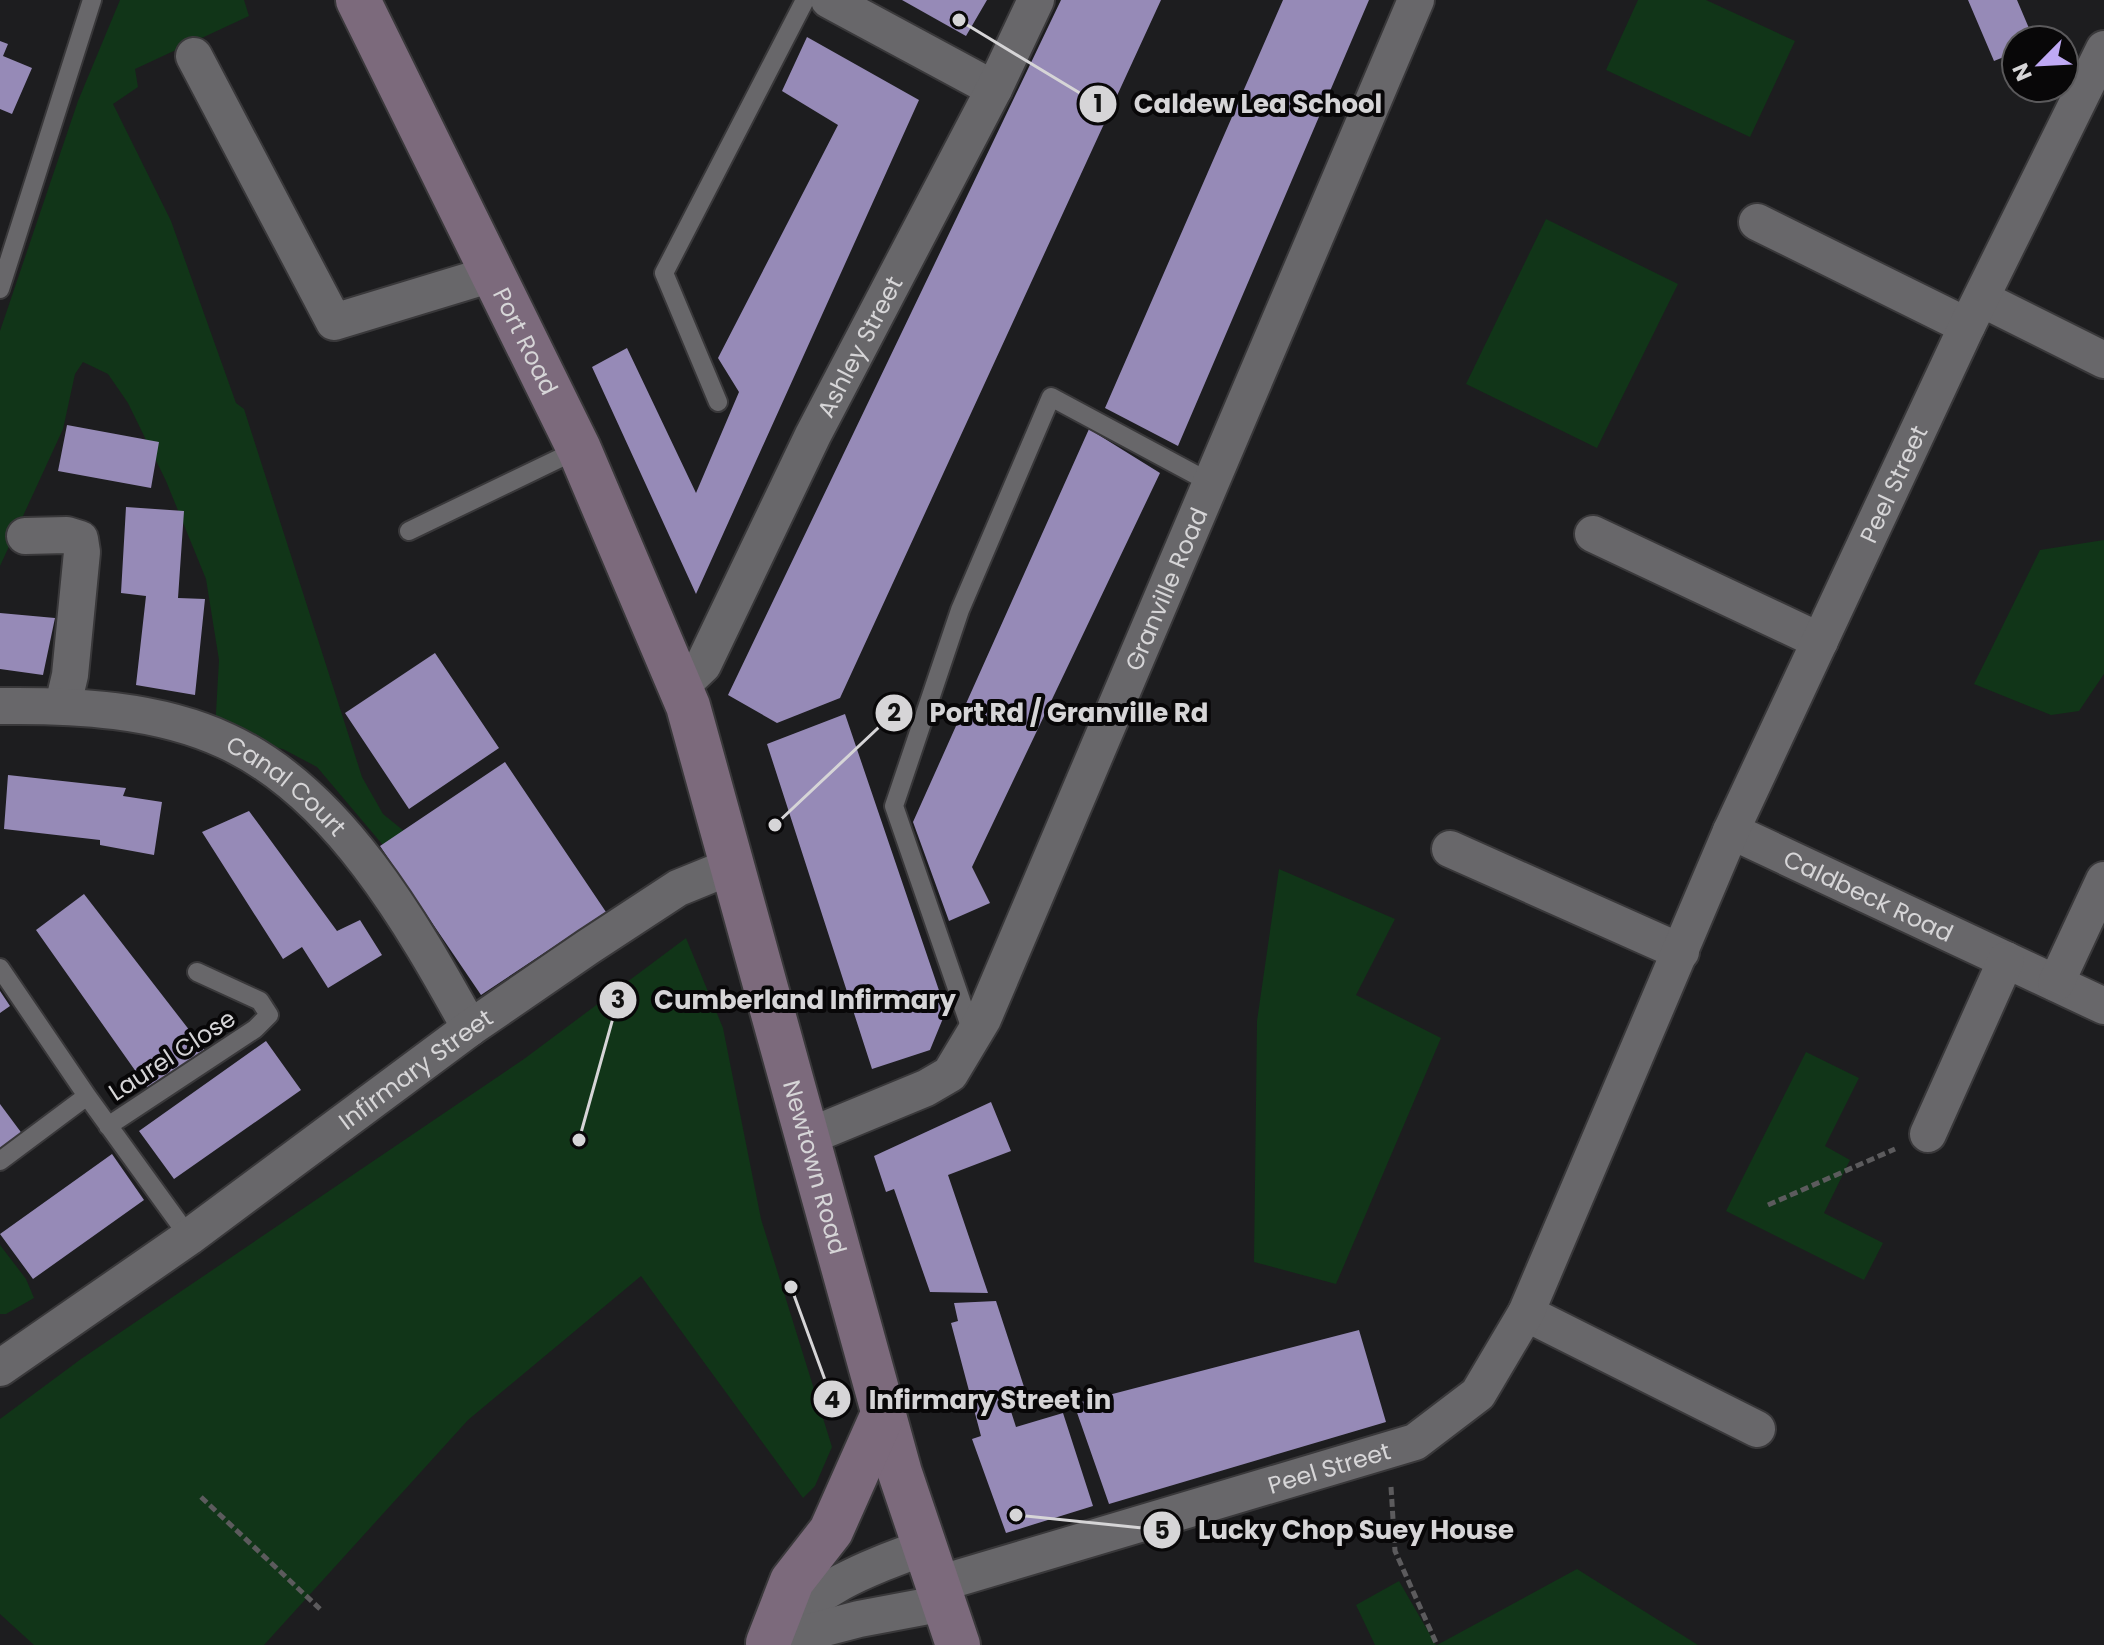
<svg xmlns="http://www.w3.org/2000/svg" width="2104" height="1645" viewBox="0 0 2104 1645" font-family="Poppins,sans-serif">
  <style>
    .green { fill: #113518 }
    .building { fill: #968ab7 }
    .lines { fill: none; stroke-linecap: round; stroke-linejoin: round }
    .lane-casing { stroke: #39383a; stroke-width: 22 }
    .street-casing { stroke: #39383a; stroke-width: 40 }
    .secondary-casing { stroke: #39383a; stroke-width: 48 }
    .path { stroke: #5c5b5d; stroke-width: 5; stroke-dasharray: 8 4; stroke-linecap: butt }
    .lane { stroke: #68676a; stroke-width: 18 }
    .street { stroke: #68676a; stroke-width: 36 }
    .secondary { stroke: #7c6a7c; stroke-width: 44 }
    .labels { text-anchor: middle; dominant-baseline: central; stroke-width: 8; stroke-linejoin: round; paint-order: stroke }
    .street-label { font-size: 24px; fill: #d6d5d7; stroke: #080708 }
    .leader { fill: none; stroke: #d6d5d7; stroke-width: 3 }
    .callout-dot { fill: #d6d5d7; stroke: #080708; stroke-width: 3 }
    .mark-label { font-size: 24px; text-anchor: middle; font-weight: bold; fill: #111 }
    .callout-label { font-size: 26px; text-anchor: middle; font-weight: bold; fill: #d6d5d7; stroke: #080708; stroke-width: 8; stroke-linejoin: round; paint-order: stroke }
  </style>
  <rect width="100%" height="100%" fill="#1d1d1f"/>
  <path class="green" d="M120,0H244L249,16L135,69L138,87L113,104L171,221L236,403L244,409L362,777L383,814L404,831L393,857L317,767L283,749L222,736L215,730L219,660L206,579L166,481L128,403L108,374L83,362L75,374L63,429L0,566V331L78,101Z
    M1638,0H1706L1795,41L1750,137L1606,70Z
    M1546,219L1678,284L1597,448L1466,384Z
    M2104,540V674L2079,711L2051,715L1974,684L2040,550Z
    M1279,869L1395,919L1356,995L1441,1038L1336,1284L1254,1262L1257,1021Z
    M686,938L723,1028L761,1219L832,1447L815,1486L803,1498L641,1276L468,1420L264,1645H34L0,1614V1419L81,1359L524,1059Z
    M1806,1052L1859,1078L1825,1146L1850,1160L1824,1213L1883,1243L1864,1280L1726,1211Z
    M0,1245L26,1279L34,1298L6,1314H0Z
    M1577,1569L1698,1645H1437Z
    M1399,1581L1436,1645H1375L1356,1605Z"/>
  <path class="building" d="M902,0H987L966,36Z
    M1061,0H1161L840,698L777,723L728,695Z
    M1283,0H1369L1178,446L1105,408Z
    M1968,0H2017L2034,40H2016V52L1994,61Z
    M807,37L919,100L696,594L592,367L627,348L696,493L739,392L718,358L838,125L782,91Z
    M0,41L8,44L3,56L32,68L12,114L0,109Z
    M67,425L159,442L151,488L58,471Z
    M1089,429L1160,473L972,867L990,903L949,921L913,822Z
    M126,507L184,511L178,598L205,599L195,695L136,685L146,596L121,593Z
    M0,613L55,618L43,675L0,669Z
    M435,653L499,748L409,809L345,713Z
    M845,714L946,1011L930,1050L872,1069L767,744Z
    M505,762L606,912L481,995L380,846Z
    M8,775L126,788L123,796L162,802L154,855L100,845V840L4,829Z
    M249,811L337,931L360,920L382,955L328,988L302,947L283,959L202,832Z
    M84,894L207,1053L151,1093L36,930Z
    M0,991L10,1006L0,1013Z
    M266,1041L301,1090L174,1179L139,1131Z
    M991,1102L1011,1151L948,1175L988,1293L930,1292L894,1189L886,1192L874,1156Z
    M0,1104L26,1139L0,1156Z
    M112,1154L144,1200L33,1279L0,1234Z
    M996,1301L1026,1393L1007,1399L1016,1427L1063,1413L1093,1506L1006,1533L972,1439L981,1436L951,1323L958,1321L954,1303Z
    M1359,1330L1386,1422L1109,1504L1074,1404Z"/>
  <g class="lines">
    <g class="lane-casing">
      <path id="lane" d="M0,289L92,0
        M718,402L664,273L805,0
        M409,531L579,449
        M0,968L87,1096L189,1237
        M973,1035L894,806L960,610L1051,397L1211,483
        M108,1126L255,1029L269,1015L260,1001L197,972
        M0,1161L87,1096"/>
    </g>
    <g class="street-casing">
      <g id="street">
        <path d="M829,0L994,89"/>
        <path d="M194,56L334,322L495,273"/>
        <path d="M1757,222L1967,326"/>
        <path d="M1982,299L2104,360"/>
        <path d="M1593,534L1820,641"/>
        <path d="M25,536L67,535L80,539L82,552L70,675L63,705"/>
        <path id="s1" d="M679,688L703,665L813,435L994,89L1036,0"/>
        <path id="s2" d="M0,706C74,705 158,709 226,741C339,793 412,924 470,1028"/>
        <path id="s3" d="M1731,831L2104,1006"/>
        <path d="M1450,849L1681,952"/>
        <path d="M2056,983L2104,880"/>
        <path d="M1928,1134L2006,960"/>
        <path id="s4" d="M805,1138L926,1088L950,1074L983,1019L1416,0"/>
        <path d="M1526,1313L1757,1429"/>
        <path id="s5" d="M0,1368L189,1237L470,1028L588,947L678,888L732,866"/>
        <path id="s6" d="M938,1584L1415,1442L1478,1394L1526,1313L1731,831L1967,326L2104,49"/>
        <path d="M774,1636C818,1586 863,1570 925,1547"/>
        <path d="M768,1643L859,1619L944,1603"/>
      </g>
    </g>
    <g class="secondary-casing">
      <g id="secondary">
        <path id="s7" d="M358,0L579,449L688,706L900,1473L958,1645"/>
        <path d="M768,1643L792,1581L831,1531L883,1414"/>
      </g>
    </g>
    <path class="path" d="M1768,1205L1895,1149
      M1391,1487L1395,1551L1437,1645
      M201,1497L320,1609"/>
    <use href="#lane" class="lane"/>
    <use href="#street" class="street"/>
    <use href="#secondary" class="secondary"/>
  </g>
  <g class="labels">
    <g class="street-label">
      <text stroke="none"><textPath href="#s7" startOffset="380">Port Road</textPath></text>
      <text stroke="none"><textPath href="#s1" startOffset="388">Ashley Street</textPath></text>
      <text stroke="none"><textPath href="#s6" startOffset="1578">Peel Street</textPath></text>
      <text stroke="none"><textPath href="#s4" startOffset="690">Granville Road</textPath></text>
      <text stroke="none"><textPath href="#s2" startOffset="306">Canal Court</textPath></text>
      <text stroke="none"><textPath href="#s3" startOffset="152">Caldbeck Road</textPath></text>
      <text transform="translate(172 1055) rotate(-33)">Laurel Close</text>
      <text stroke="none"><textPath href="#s5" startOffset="512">Infirmary Street</textPath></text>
      <text stroke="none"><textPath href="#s7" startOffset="1258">Newtown Road</textPath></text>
      <text stroke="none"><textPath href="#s6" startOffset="408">Peel Street</textPath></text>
    </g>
  </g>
  <path class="leader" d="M959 20L1098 104M775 825L894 713M579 1140L618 1000M791 1287L832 1399M1016 1515L1162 1530"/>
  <g class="callout-dot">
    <circle cx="959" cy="20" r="8"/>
    <circle cx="775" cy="825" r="8"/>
    <circle cx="579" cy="1140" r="8"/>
    <circle cx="791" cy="1287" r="8"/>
    <circle cx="1016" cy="1515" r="8"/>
    <circle cx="1098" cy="104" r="20"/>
    <circle cx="894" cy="713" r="20"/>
    <circle cx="618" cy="1000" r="20"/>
    <circle cx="832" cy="1399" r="20"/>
    <circle cx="1162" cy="1530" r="20"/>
  </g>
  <g class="mark-label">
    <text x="1098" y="112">1</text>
    <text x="894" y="721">2</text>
    <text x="618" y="1008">3</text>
    <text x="832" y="1408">4</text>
    <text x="1162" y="1539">5</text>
  </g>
  <g class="callout-label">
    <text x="1258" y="113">Caldew Lea School</text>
    <text x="1069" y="722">Port Rd / Granville Rd</text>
    <text x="805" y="1009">Cumberland Infirmary</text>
    <text x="990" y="1409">Infirmary Street in</text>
    <text x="1356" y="1539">Lucky Chop Suey House</text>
  </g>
  <g transform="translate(2040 64) rotate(246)"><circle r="38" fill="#080708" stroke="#5a595b" stroke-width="2"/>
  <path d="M0-6L14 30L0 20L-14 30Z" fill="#bfa9f4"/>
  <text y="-12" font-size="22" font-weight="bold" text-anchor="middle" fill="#d6d5d7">N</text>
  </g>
</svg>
